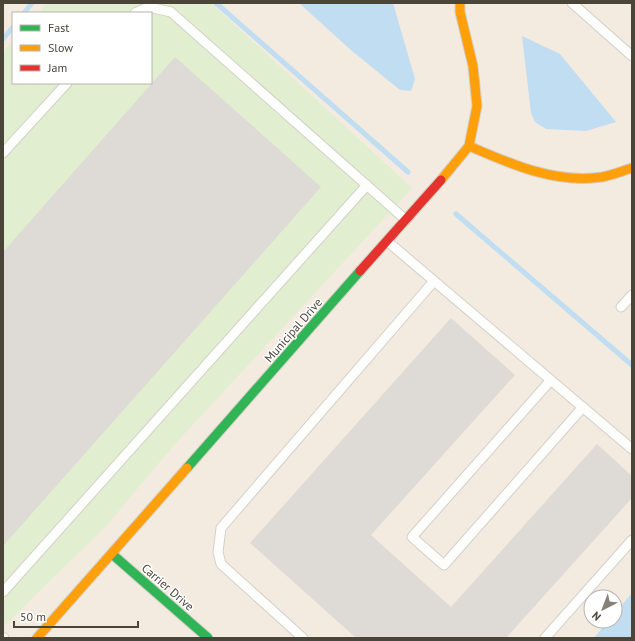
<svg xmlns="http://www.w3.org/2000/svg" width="635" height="641" viewBox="0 0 635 641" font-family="'PT Sans',sans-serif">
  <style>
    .commercial { fill: #f3ebdf; fill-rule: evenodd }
    .green { fill: #e1eecf }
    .water { fill: #c0ddf1 }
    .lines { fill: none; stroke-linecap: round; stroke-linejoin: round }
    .stream { stroke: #c0ddf1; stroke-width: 5 }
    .building { fill: #dedbd6 }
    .lane-casing { stroke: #d2d0cb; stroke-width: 11 }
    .fast-casing { stroke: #d3cfc5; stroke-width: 11 }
    .slow-casing { stroke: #d3cfc5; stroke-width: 11 }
    .jam-casing { stroke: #d3cfc5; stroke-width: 11 }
    .lane { stroke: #fdfdfc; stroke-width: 9 }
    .fast { stroke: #30b455; stroke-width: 9 }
    .slow { stroke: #ff9f0a; stroke-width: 9 }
    .jam { stroke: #e5322d; stroke-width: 9 }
    .labels { text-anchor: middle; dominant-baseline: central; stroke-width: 3; stroke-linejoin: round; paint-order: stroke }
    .street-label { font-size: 12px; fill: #4b4439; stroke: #fff }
  </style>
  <rect width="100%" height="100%" fill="#f4f2ee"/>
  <path class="commercial" d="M3,3H632V638H3ZM13,13H151V83H13ZM591,597H615V621H591Z"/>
  <path class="green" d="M47,3H211L412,188L175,444L107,525L3,627V52L13,41V83H151V13H38Z"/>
  <path class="water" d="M299,3H393L415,79L411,91L400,90L352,51Z
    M522,36L560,54L616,122L586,131L546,129L535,122L531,113Z
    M632,593V638H594L608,621H615V613Z"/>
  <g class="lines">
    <path class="stream" d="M216,3L408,172
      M24,13L32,3
      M3,39L13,27
      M456,214L632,365"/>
  </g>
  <path class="building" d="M175,57L321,187L3,546V252Z
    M451,318L515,375L371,535L451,607L597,444L632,476V498L506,638H356L250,543Z"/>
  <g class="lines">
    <g class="lane-casing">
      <path id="lane" d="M572,3L632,56
        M135,13L149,7L171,12L406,220
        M3,153L67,83
        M387,241L632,449
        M621,307L632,295
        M551,380L412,537L444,565L583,407
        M3,592L367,185
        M3,637L4,638
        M303,638L221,564L218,552L221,528L434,281
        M545,638L632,540"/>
    </g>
    <g class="fast-casing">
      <path id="fast" d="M187,468L360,271
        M112,554L208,638"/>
    </g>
    <g class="slow-casing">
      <path id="slow" d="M469,146C510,164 556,184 602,177C613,175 622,171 632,168
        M441,180L469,146L477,106L473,66L460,12V3
        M37,638L187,468"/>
    </g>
    <g class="jam-casing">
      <path id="jam" d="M360,271L441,180"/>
    </g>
    <use href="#lane" class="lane"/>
    <use href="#fast" class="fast"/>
    <use href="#slow" class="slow"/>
    <use href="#jam" class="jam"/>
  </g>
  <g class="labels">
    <g class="street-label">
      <text transform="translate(293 330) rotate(-49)">Municipal Drive</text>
      <text transform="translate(168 587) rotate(41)">Carrier Drive</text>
    </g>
  </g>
  <rect width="635" height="641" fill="none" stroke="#4b4439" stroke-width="8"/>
  <rect x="12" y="12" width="140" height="72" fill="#ffffff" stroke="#b7b4b0"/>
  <rect x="20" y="25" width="20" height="6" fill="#30b455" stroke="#b7b4b0"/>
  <text x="48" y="32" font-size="12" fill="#4b4439">Fast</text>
  <rect x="20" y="45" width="20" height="6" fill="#ff9f0a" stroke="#b7b4b0"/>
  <text x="48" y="52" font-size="12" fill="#4b4439">Slow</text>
  <rect x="20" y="65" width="20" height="6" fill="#e5322d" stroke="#b7b4b0"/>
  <text x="48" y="72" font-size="12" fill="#4b4439">Jam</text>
  <g transform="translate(603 609) rotate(222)"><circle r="19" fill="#ffffff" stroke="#b7b4b0"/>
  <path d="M0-3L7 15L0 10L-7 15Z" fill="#868178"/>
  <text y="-6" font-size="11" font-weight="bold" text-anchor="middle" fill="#4b4439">N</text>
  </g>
  <path d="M14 621v6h124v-6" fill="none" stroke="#4b4439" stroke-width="2"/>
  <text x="20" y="621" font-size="12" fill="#4b4439" stroke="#ffffff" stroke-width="3" paint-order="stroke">50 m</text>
</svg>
